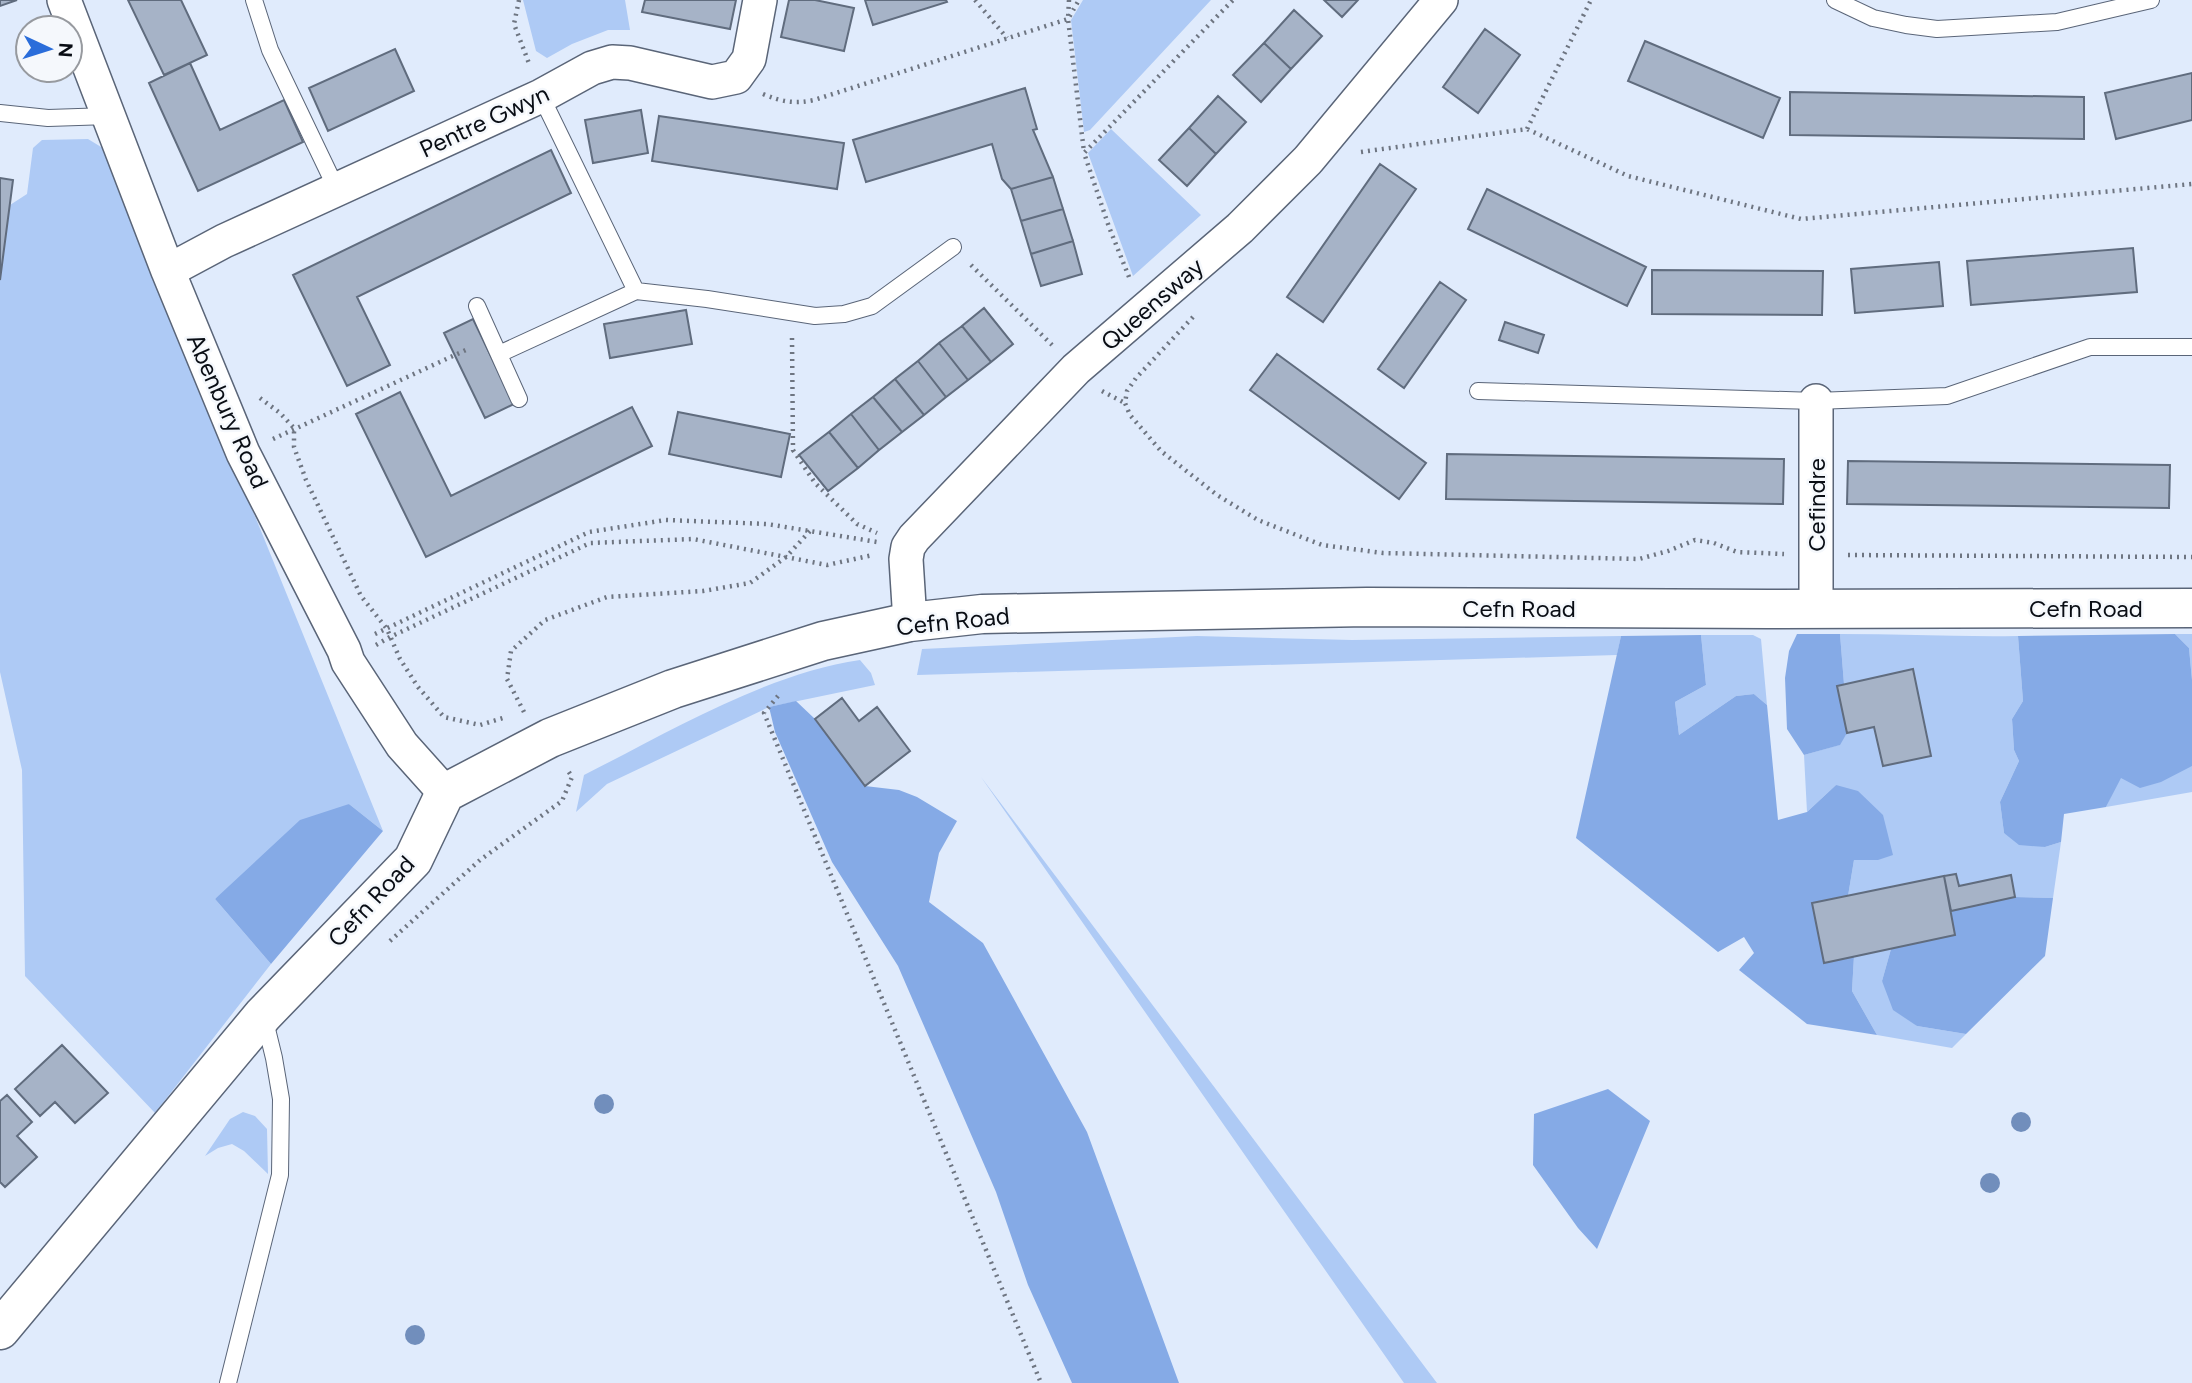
<svg xmlns="http://www.w3.org/2000/svg" width="2192" height="1383" viewBox="0 0 2192 1383" font-family="Figtree,sans-serif">
  <style>
    .green { fill: #aecaf5 }
    .forest { fill: #85aae6 }
    .building { fill: #a6b3c7; stroke: #606c7e; stroke-width: 2 }
    .lines { fill: none; stroke-linecap: round; stroke-linejoin: round }
    .service-casing { stroke: #5a6578; stroke-width: 18 }
    .minor-casing { stroke: #5a6578; stroke-width: 36 }
    .tertiary-casing { stroke: #5a6578; stroke-width: 41 }
    .path { stroke: #6e7581; stroke-width: 4.5; stroke-dasharray: 2 5; stroke-linecap: butt }
    .service { stroke: #fff; stroke-width: 16 }
    .minor { stroke: #fff; stroke-width: 33 }
    .tertiary { stroke: #fff; stroke-width: 38 }
    .tree { fill: #718ebc }
    .labels { text-anchor: middle; dominant-baseline: central; stroke-width: 5; stroke-linejoin: round; paint-order: stroke }
    .street-label { font-size: 24px; fill: #090d14; stroke: #f5f8fc }
  </style>
  <rect width="100%" height="100%" fill="#e0ebfc"/>
  <path class="green" d="M523,0H625L630,30H608L572,44L547,58L536,51Z
    M1083,0H1211L1090,130L1084,132L1071,20Z
    M1111,129L1201,215L1133,276L1088,153Z
    M88,139L106,150L383,831L349,804L215,899L271,964L155,1113L25,976L22,770L0,672V280L10,205L27,194L33,148L42,140Z
    M1840,634C1899,634 1958,637 2018,636L2023,701L2012,719L2014,750L2019,761L2000,802L2004,833L2045,847L2061,842L2053,898L2015,897L2011,875L1959,886L1956,874L1848,896L1854,860H1878L1836,785L1807,812L1804,755L1839,745L1847,733L1874,727L1883,766L1931,755L1913,669L1844,684Z
    M2175,634H2192V680L2189,648Z
    M1701,635H1753L1761,639L1767,705L1754,694L1736,696L1679,735L1675,702L1706,685Z
    M1197,636L1352,640L1621,636L1617,655L917,675L922,649Z
    M860,660L871,673L875,685L769,707L607,784L576,812L584,775C669,732 765,674 860,660Z
    M2192,766V792L2106,807L2120,778Z
    M981,777L1437,1383H1404Z
    M1891,949L1882,981L1917,1026L1966,1034L1952,1048L1877,1035L1852,991L1854,956Z
    M243,1112L255,1116L267,1129L268,1174L244,1151L232,1144L218,1148L205,1156L230,1119Z"/>
  <path class="forest" d="M1797,634H1840L1844,684L1837,686L1847,733L1840,745L1804,755L1787,729L1785,678L1789,651Z
    M2175,634L2189,648L2192,680V766L2161,782L2140,788L2121,778L2106,807L2064,814L2061,842L2045,847L2019,845L2004,833L2000,802L2019,761L2014,750L2012,719L2023,701L2018,636Z
    M1701,635L1706,685L1675,702L1679,735L1736,696L1754,694L1767,705L1778,820L1807,812L1836,785L1858,791L1883,815L1893,855L1878,860H1854L1848,896L1812,904L1824,962L1854,956L1852,991L1877,1035L1807,1024L1739,970L1754,953L1744,937L1718,952L1576,838L1621,636Z
    M796,701L815,719L865,786L899,790L917,797L957,821L939,853L929,902L983,943L1087,1132L1179,1383H1072L1028,1285L996,1192L898,966L832,862L775,732L769,707Z
    M349,804L383,831L271,964L215,899L300,820Z
    M2015,897L2053,898L2045,956L1966,1034L1917,1026L1893,1010L1882,981L1891,949L1955,935L1951,911Z
    M1608,1089L1650,1121L1597,1249L1578,1228L1533,1165L1534,1114Z"/>
  <path class="building" d="M0,0H17L0,6Z
    M128,0H181L207,55L164,75Z
    M645,0H736L730,29L642,12Z
    M789,0H815L854,8L844,51L781,37Z
    M865,0H946L947,2L873,25Z
    M1324,0H1358L1342,17Z
    M1294,10L1322,36L1291,69L1264,43Z
    M1485,29L1520,55L1478,113L1443,87Z
    M1645,41L1780,98L1763,138L1628,81Z
    M1264,43L1291,69L1261,102L1233,75Z
    M395,49L414,91L328,131L309,88Z
    M190,63L220,130L284,100L303,142L198,191L149,83Z
    M2192,73V120L2116,139L2105,93Z
    M1025,88L1037,129L1033,130L1053,177L1011,189L1002,179L992,144L866,182L853,140Z
    M1790,92L2084,97V139L1790,135Z
    M1218,96L1246,122L1216,154L1189,128Z
    M641,110L648,153L593,163L585,120Z
    M659,116L844,143L837,189L652,161Z
    M1189,128L1216,154L1187,186L1159,160Z
    M551,150L571,193L357,297L390,365L347,386L293,275Z
    M1380,164L1416,189L1323,322L1287,297Z
    M1053,177L1063,209L1021,221L1011,189Z
    M0,178L13,180L0,280Z
    M1487,189L1646,267L1627,306L1468,229Z
    M1063,209L1073,241L1031,254L1021,221Z
    M1073,241L1082,274L1041,286L1031,254Z
    M2133,248L2137,292L1971,305L1967,261Z
    M1939,262L1943,306L1855,313L1851,269Z
    M1652,270L1823,271L1822,315L1652,314Z
    M1440,282L1466,300L1404,388L1378,369Z
    M984,308L1013,344L991,362L962,326Z
    M686,310L692,344L610,358L604,324Z
    M473,319L514,404L485,418L444,333Z
    M1505,322L1544,335L1538,353L1499,340Z
    M962,326L991,362L968,380L939,343Z
    M939,343L968,380L946,397L918,361Z
    M1277,354L1426,463L1399,499L1250,390Z
    M918,361L946,397L924,415L895,379Z
    M895,379L924,415L902,432L873,397Z
    M400,392L451,496L632,407L652,446L426,557L356,414Z
    M873,397L902,432L879,450L851,414Z
    M678,412L790,434L781,477L669,454Z
    M851,414L879,450L858,468L829,432Z
    M829,432L858,468L828,491L799,455Z
    M1447,454L1784,459L1783,504L1446,499Z
    M1848,461L2170,465L2169,508L1847,504Z
    M1913,669L1931,756L1883,766L1874,727L1847,733L1837,686Z
    M842,698L859,721L877,707L910,751L865,786L815,719Z
    M1956,874L1959,886L2011,875L2015,897L1951,911L1944,876Z
    M1944,876L1955,935L1824,963L1812,903Z
    M62,1045L108,1093L75,1123L55,1102L40,1116L15,1089Z
    M7,1095L32,1122L17,1136L37,1157L5,1187L0,1182V1101Z"/>
  <g class="lines">
    <g class="service-casing">
      <path id="service" d="M254,0L270,50L337,190
        M1835,0L1873,18L1906,25L1937,29L2057,22L2151,0
        M0,113L48,118L109,116
        M636,291L707,299L815,316L844,314L872,306L953,247
        M477,306L519,399
        M499,354L636,291L541,96
        M1478,391L1816,401L1947,396L2090,347H2192
        M228,1383L280,1175L281,1099L274,1058L264,1017"/>
    </g>
    <g class="minor-casing">
      <path id="minor" d="M64,0L168,271L243,453L344,650L348,662L402,745L445,793
        M168,271L224,241L541,96L592,68L612,62L630,63L712,82L736,77L749,59L760,0
        M1816,609V401
        M910,622L906,559L908,547L914,538L1076,369L1240,228L1308,160L1441,0"/>
    </g>
    <g class="tertiary-casing">
      <path id="tertiary" d="M0,1330L263,1015L413,860L445,793L550,738L673,689L823,641L910,622L982,614L1367,607L1767,609L2192,608"/>
    </g>
    <path class="path" d="M519,0L514,24L530,66
      M975,0L1007,38
      M1069,0L1068,19L1084,152
      M763,94C782,102 795,104 814,100L1068,19L1079,0
      M1527,129L1591,0
      M1361,152L1527,129L1628,176L1801,219L2192,184
      M971,265L1052,345
      M1129,277L1109,227L1084,153L1233,0
      M1193,317L1136,378L1127,391L1125,403L1130,415L1161,451L1217,495L1258,520L1322,545L1383,553L1639,559L1668,551L1695,540L1714,543L1737,552L1784,554
      M792,338L793,450L815,483L857,524L877,533
      M1102,391L1125,403
      M260,398L280,413L294,428V447L306,480L361,596L387,629L400,659L418,687L444,717L480,725L503,718
      M273,439L468,349
      M1848,555L2192,557
      M375,634L589,532L666,520L767,524L877,542
      M376,645L390,637L590,543L693,539L827,565L873,555
      M778,696L764,713L1041,1383
      M524,712L507,679L511,651L545,620L607,597L703,591L750,583L786,557L810,531
      M390,941L480,860L562,801L572,777L567,769"/>
    <use href="#service" class="service"/>
    <use href="#minor" class="minor"/>
    <use href="#tertiary" class="tertiary"/>
  </g>
  <g class="tree">
    <circle cx="604" cy="1104" r="10"/>
    <circle cx="2021" cy="1122" r="10"/>
    <circle cx="1990" cy="1183" r="10"/>
    <circle cx="415" cy="1335" r="10"/>
  </g>
  <g class="labels">
    <g class="street-label">
      <text transform="translate(484 121) rotate(-25)">Pentre Gwyn</text>
      <text transform="translate(1152 304) rotate(-41)">Queensway</text>
      <text transform="translate(228 411) rotate(66)">Abenbury Road</text>
      <text transform="translate(1816 505) rotate(-90)">Cefindre</text>
      <text x="1519" y="608">Cefn Road</text>
      <text x="2086" y="608">Cefn Road</text>
      <text transform="translate(953 621) rotate(-6)">Cefn Road</text>
      <text transform="translate(371 901) rotate(-47)">Cefn Road</text>
    </g>
  </g>
  <g transform="translate(49 49) rotate(94)"><circle r="33" fill="#f5f8fc" stroke="#979a9f" stroke-width="2"/>
  <path d="M0-5L12 26L0 18L-12 26Z" fill="#2a6dda"/>
  <text y="-10" font-size="19" font-weight="bold" text-anchor="middle" fill="#090d14">N</text>
  </g>
</svg>
